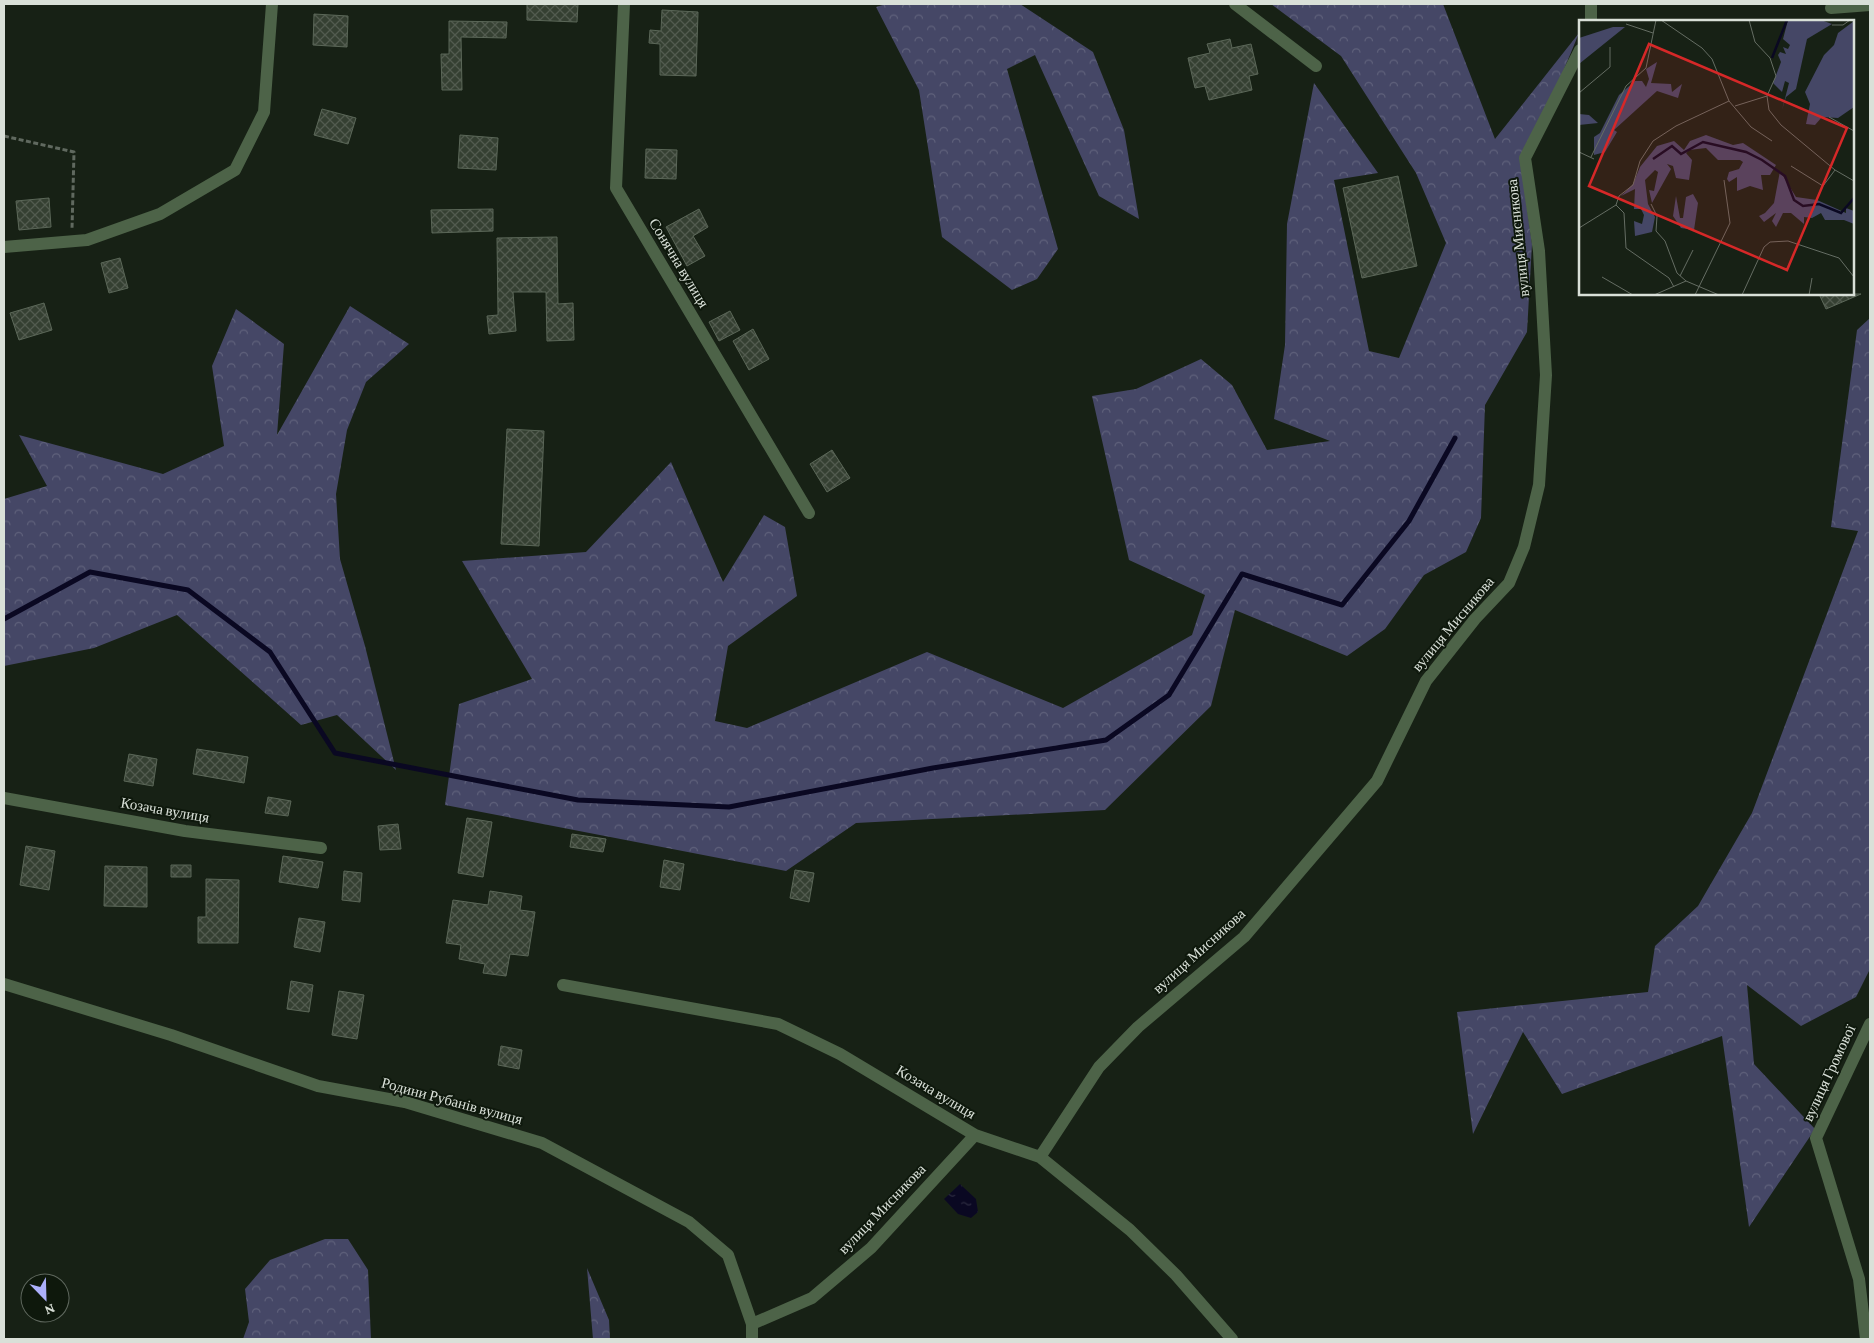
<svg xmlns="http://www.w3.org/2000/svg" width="1874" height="1343" viewBox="0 0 1874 1343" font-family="'Crimson Pro',serif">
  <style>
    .forest { fill: url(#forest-crowns) }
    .water { fill: url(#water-ripples) }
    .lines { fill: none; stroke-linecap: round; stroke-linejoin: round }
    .stream { stroke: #0a0822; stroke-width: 5 }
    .building { fill: url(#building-cross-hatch); stroke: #5b6758 }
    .path { stroke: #60695f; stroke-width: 3; stroke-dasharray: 5 2.5; stroke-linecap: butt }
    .minor { stroke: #4d6348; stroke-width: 12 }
    .tertiary { stroke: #4d6348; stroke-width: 12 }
    .labels { text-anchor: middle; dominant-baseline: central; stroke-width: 4; stroke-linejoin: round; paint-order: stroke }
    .street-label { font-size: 15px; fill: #d9e0d8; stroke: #0e180c }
    .inset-river { fill: none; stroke: #0a0822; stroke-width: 2.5 }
    .inset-road { fill: none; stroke: #656d63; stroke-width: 1 }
    .view { fill: #d62828; fill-opacity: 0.15; stroke: #d62828; stroke-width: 2.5 }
    .inset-edge { fill: none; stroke: #d9e0d8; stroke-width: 2.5 }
  </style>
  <defs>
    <pattern id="forest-crowns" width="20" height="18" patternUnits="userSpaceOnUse" patternTransform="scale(1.25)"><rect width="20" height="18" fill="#454766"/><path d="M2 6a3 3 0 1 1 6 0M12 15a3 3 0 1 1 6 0" fill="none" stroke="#5f617b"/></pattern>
    <pattern id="water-ripples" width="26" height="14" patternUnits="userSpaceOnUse" patternTransform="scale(1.25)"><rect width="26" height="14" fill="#0a0822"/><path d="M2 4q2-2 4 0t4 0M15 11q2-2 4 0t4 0" fill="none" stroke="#2d2c41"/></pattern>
    <pattern id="building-cross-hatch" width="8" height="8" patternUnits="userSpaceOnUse" patternTransform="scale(1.25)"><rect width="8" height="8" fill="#354032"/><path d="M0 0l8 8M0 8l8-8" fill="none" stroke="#525b4f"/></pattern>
  </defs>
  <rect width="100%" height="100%" fill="#172115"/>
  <path class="forest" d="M886,4H1020L1093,52L1124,130L1139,219L1099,196L1035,55L1007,69L1058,249L1037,279L1012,290L942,237L919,90L876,7Z
    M1271,4H1443L1495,139L1579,33L1522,171L1532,244L1527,332L1485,405L1481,518L1466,552L1424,575L1385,629L1347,656L1235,610L1211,706L1105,810L856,823L786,871L445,805L459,704L532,679L462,561L586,552L671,462L723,582L764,515L785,527L797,596L728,646L715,721L747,728L927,652L1063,708L1192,635L1205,595L1129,560L1092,396L1136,389L1201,359L1232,385L1267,450L1330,441L1274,419L1285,345L1287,224L1314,83L1378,173L1334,180L1369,351L1399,358L1446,243L1416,173L1341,56Z
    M350,306L409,344L366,382L347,430L336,494L340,559L365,646L396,770L337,715L301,725L177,615L94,648L4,666V499L47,486L19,435L163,474L224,446L212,366L236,309L284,344L277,435Z
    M1870,318V969L1856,997L1801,1026L1747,985L1754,1064L1815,1129L1749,1227L1722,1036L1562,1094L1523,1032L1473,1134L1457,1012L1648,992L1655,946L1698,906L1752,813L1858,531L1831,527L1857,330Z
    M325,1239H348L368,1270L371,1339H243L249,1322L245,1289L270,1260Z
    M587,1268L609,1320L610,1339H593Z"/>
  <path class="water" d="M960,1184L976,1199L978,1212L971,1218L958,1214L944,1199Z"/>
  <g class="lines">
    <path class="stream" d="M4,619L90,572L188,590L270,652L335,753L578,800L729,807L933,768L1106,740L1169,695L1242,574L1342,605L1409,521L1455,438"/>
  </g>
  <path class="building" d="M527,4H578L577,22L527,20Z
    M662,10L698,12L696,76L660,75V44L649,43L650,30L661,31Z
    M314,14L348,16L347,47L313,45Z
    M449,21L507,22L506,38L461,37L462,90H442L441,54H449Z
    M1230,39L1232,48L1251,44L1258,74L1249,76L1252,90L1209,100L1205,86L1195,88L1188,58L1210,53L1207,44Z
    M322,109L356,118L348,144L314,135Z
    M460,135L498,138L496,170L458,168Z
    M646,149L677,150L676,179L645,178Z
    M1398,176L1417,266L1362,278L1343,188Z
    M49,198L51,227L19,230L16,201Z
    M493,209V231L432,233L431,210Z
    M699,209L708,227L693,236L705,256L687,266L666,227Z
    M557,237L558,304L573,303L574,340L547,341L546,292H513L516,331L489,334L487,316L498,315L497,238Z
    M120,258L128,288L109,293L101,263Z
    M1819,294H1861L1826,309Z
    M44,303L52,330L19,340L10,313Z
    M730,311L740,330L719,341L709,322Z
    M753,329L769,359L749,370L733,341Z
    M507,429L544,431L539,546L501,544Z
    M832,450L850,478L827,492L810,464Z
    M197,749L248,757L244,783L193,774Z
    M129,754L157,759L153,786L124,781Z
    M268,797L291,801L288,816L265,813Z
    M467,818L492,822L483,877L458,873Z
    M398,824L401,849L380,850L378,826Z
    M572,834L606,839L603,852L570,847Z
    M26,846L55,851L49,890L20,885Z
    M283,856L323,862L318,888L279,882Z
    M664,860L684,864L680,890L660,887Z
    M171,865H191V877H171Z
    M105,866L147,867V907L104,906Z
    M795,870L814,873L809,902L790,898Z
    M344,871L362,873L360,902L342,900Z
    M206,879L239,880L238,943H198V917H206Z
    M490,891L522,896L520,910L535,912L528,956L510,954L506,976L483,973L485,964L459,959L461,945L446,943L453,900L488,905Z
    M299,918L325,922L320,952L294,947Z
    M291,981L313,985L309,1012L287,1009Z
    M339,991L364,995L357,1039L332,1035Z
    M501,1046L522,1050L519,1069L498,1065Z"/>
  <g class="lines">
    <path class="path" d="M4,136L74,152L72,229"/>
    <path class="minor" d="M624,4L616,188L809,513
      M1235,4L1316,66
      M1831,8L1870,5
      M1591,21V4
      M4,247L87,240L160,214L235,170L264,112L272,4
      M4,798L185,831L321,848
      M563,985L778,1024L840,1054L975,1135L1040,1157L1130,1230L1176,1275L1232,1339
      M1040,1157L1099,1067L1138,1027L1244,937L1377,781L1426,681L1475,619L1509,583L1524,547L1539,485L1546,375L1539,251L1525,158L1580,50
      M752,1324L812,1298L871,1248L975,1135
      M1866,1339L1859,1279L1816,1138L1870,1024"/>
    <path class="tertiary" d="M4,984L171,1035L318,1086L405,1102L542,1143L689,1222L728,1255L752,1324V1339"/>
  </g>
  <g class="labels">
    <g class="street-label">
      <text transform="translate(1518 238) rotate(-96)">вулиця Мисникова</text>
      <text transform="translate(679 263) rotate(59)">Сонячна вулиця</text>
      <text transform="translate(1453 624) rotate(-50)">вулиця Мисникова</text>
      <text transform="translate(165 810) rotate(10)">Козача вулиця</text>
      <text transform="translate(1199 951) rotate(-42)">вулиця Мисникова</text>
      <text transform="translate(1829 1073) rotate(-65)">вулиця Громової</text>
      <text transform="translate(936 1092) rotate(31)">Козача вулиця</text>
      <text transform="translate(452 1101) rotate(15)">Родини Рубанів вулиця</text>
      <text transform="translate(882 1209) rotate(-46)">вулиця Мисникова</text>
    </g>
  </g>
  <g transform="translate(1579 20)">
    <rect width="275" height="275" fill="#172115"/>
    <path d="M209,0H242L253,4L228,19L217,69L207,77L203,90L210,63L206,61L203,72L194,63L202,42L199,35L201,32L207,34L204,27L209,29L211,25L204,19ZM275,1V87L259,98L243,97L236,105L227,104L231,84L226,72L245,35L255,25L259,13ZM34,7H46L0,44V18ZM78,42L72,63L92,64L93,72L103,64L99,78L78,71L35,110L38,112L26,132L15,135V117L21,113L40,75L56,61H63L67,67L70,59L67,49ZM0,94L10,95L19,103L0,105ZM127,115L154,125L164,123L197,145L191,155H182L184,170L171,166L158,171V157L150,162L148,159L150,152L160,149L164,142L161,140H139L127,128L110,130L107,133L113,140L110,160L97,158L94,146L88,144L92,149L73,183L70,170L75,171L79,152L76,150L66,160L69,184L76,197L73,212L56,216L55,201L63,204L65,195L62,189H55L56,169L42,176L54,164L61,147L78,126L95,121L105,130L111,121ZM201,151L217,177L238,180L267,193V188L275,191V204L265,200H246L242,193L233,198L225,197V204L212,193H204L197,207L193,201L197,193L185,202L180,196L186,193L195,183ZM114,174L119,183L115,210L102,208L94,196L97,176L101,198H104L107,177Z" fill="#454766"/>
    <path class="inset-river" d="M193,38L208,0M74,139L93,126L102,134L124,122L167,132L183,140L206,156L215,180L224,186L240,184L262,193L275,178"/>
    <path class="inset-road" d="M82,0L123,28L133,39L150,81L172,107L193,121M170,0L176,22L191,38L197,56L188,76L190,90L202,105L256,150L275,161M47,4L74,13M253,5H264L271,0M0,73L31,47V27M156,86L188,76M250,97L275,111M0,132L15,139M12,137L47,66L67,48L77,0M212,146L244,166L256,150M72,184L78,196L77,211L86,221L98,253L107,261L140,275M0,208L37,185M101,256L114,230M23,257L54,275M95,267L90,258L47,228L45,193L37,185L40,176L54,165L61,141L74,121L97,106L150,81M75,275L107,261M116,275L151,203L145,160M163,275L185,227L191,222L209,221L260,238L275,257M230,275L233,258"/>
    <path class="view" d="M70,24L268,108L208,250L10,166Z"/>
    <rect width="275" height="275" class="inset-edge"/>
  </g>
  <rect width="1874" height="1343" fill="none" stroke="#d9e0d8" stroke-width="10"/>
  <g transform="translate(45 1298) rotate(157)"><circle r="24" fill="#0e180c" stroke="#5f685e"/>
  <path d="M0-4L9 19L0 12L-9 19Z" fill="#abaffb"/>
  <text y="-8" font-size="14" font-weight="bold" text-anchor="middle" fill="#d9e0d8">N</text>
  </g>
</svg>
